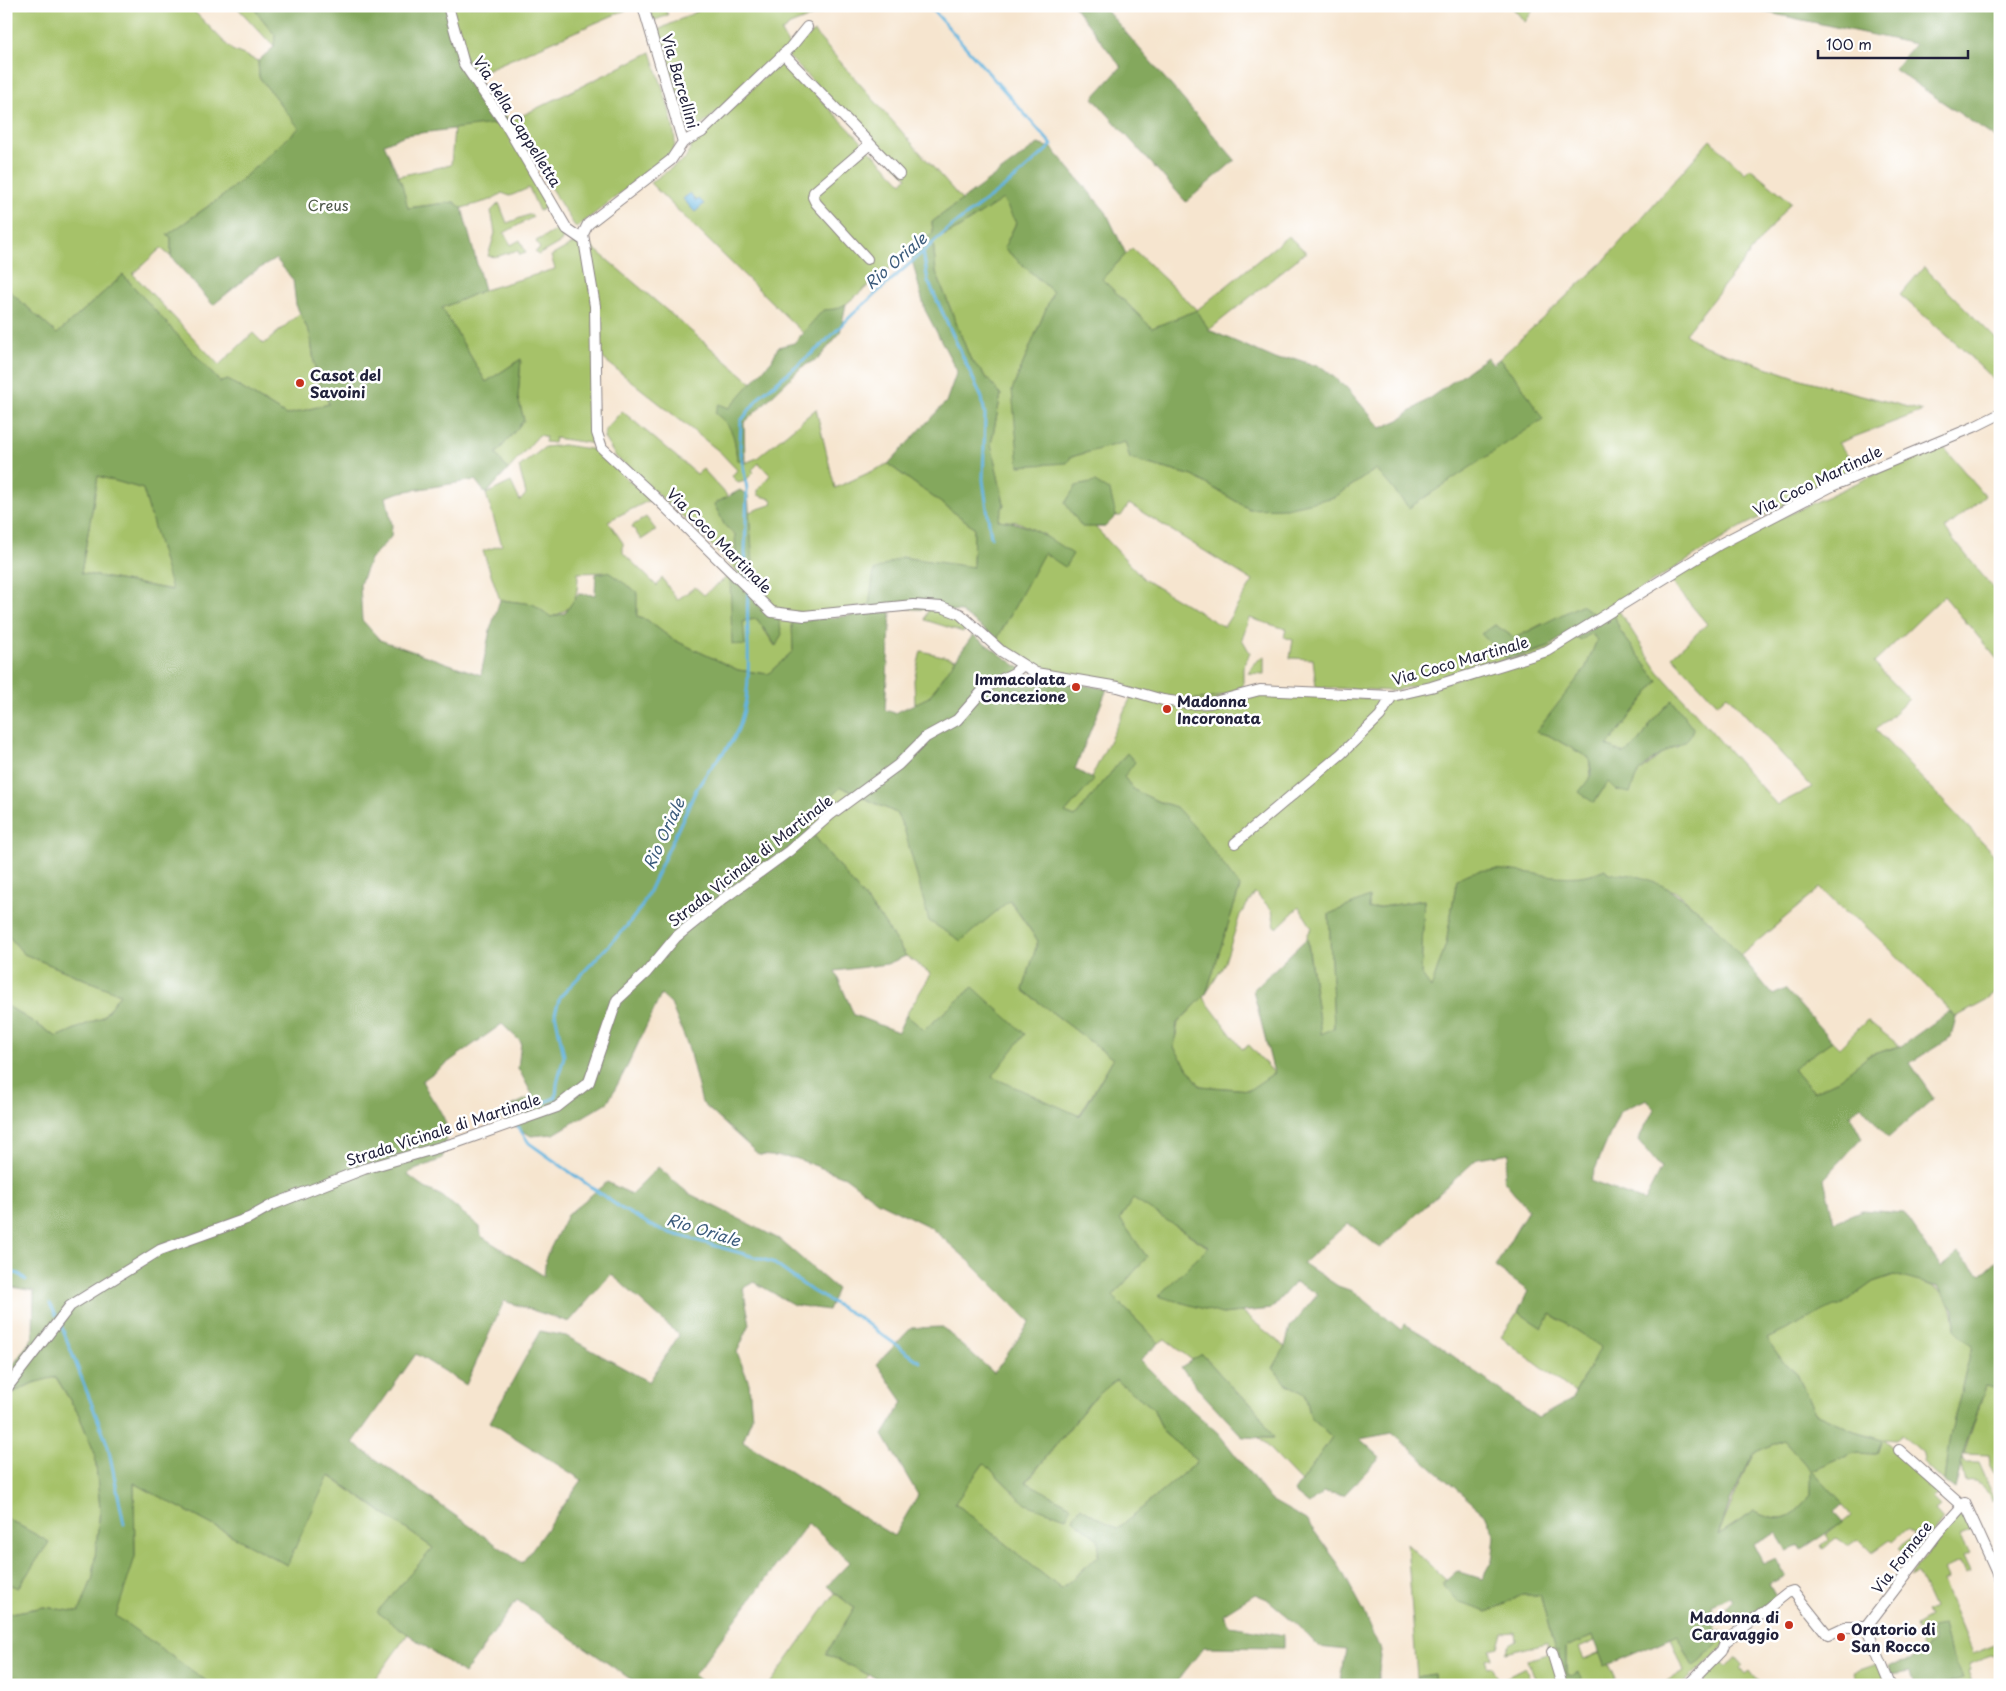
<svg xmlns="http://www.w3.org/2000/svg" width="2006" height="1691" viewBox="0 0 2006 1691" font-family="'Playpen Sans',sans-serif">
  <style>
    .green { fill: #a6c269; stroke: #647252; fill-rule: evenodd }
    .forest { fill: #84a85d; stroke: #53654c; fill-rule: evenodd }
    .water { fill: #63b4de; stroke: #426b8c }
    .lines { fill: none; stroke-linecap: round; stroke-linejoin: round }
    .stream { stroke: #63b4de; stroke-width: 3 }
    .street-casing { stroke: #8c8485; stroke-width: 12 }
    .street { stroke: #fff; stroke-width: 10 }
    .poi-dot { fill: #c8321e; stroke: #fff; stroke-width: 2 }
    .labels { text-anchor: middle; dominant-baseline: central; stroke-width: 5; stroke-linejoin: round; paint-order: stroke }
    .street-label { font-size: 15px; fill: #22223b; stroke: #fff }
    .park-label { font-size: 15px; fill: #505a4b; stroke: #fff }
    .poi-label { font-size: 15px; font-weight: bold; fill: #22223b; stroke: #fff; text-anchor: start }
    .water-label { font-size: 16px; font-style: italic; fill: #3c5c7c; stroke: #fff }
  </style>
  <rect width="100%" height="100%" fill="#fff"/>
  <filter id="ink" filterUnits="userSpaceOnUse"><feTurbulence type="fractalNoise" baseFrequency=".02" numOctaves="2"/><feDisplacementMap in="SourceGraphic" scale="10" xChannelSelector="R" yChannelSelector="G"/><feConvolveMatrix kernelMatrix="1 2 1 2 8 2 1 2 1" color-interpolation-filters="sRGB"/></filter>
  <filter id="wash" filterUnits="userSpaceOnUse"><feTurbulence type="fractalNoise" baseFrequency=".0096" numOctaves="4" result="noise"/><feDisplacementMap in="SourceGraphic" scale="20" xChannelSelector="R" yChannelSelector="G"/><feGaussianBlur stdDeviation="1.12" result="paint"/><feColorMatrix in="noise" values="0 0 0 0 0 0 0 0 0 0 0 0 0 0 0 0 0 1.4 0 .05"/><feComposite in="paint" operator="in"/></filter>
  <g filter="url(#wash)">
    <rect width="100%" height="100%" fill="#f6e5cf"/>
    <path class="green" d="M6,6H189L232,50L258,61L259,77L300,128L223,196L188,220L171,237V257L161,248L133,274L219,365L253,333L264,344L300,313L310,334L316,375L329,404L286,415L228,380L220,382L123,275L57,334L6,288Z
      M236,6H252L275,35L274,47Z
      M446,6H635L472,76Z
      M648,6H664L668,15L653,21Z
      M708,6H838L790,25L781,32L790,48L694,132L688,134L656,31Z
      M1511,6H1536L1525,22Z
      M814,32L962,200L932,222L933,233L846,304L836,309L823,311L804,334L650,183L686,158L692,144L703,136L782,60L902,183L907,177L787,55Z
      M651,52C656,69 680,134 674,148C673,151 669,154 667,157L576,228L509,122L549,206L539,211L529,188L510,196L502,193L491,200L462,208L454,202L407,208L398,176L451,165L454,128L509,122Z
      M1710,140L1745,173L1750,168L1791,202L1685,334L1702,345L1801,379L1923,411L1838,443L1858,468L1743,526L1597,616L1542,624L1515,638L1495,625L1481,634L1507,659L1427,683L1392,691L1316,687L1313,659L1290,658L1293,640L1284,637L1286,629L1249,618L1242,639L1250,653L1243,667V686L1227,694L1208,699H1179L1036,670L997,639L1044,552L1045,535L1018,522L997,520L1004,504L991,444L1001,395L970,358L936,272L933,241L957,229L1003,198L1016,223L1004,248L1053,292L1012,390L1071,457L1126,441L1130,459L1193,476L1249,509L1335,497L1376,469L1542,419L1520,383L1499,359L1602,263ZM1129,504L1253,581L1224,627L1145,580L1095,527H1105L1116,516H1121Z
      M499,203L507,223L531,214L533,217L504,233L511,245L520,240L526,253L520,255L518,251C507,251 499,259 488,256L495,233L491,211Z
      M551,217L564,235L561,242L538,255L535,252L540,249L536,241L557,230Z
      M1288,236L1306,252L1209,330L1196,311L1152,328L1102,279L1132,248L1197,310Z
      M574,243L582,246L593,304L596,444L555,438L554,443L545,442L546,437L539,435L508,470L496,454L524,420L518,398L521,359L486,382L442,308L484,290L555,269L551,256Z
      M590,245L752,383L729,409L728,423L734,433L737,459L745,463L757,458L816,409L835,488L888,464L974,527L973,568L901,557L869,606C843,609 791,621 768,605C761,600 755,590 750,584L753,564L749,512L773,504L771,499L758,495V490L770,475L759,463L752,470L754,472L745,481L738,483L732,476L737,470L720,452L601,357V323Z
      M1924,267L2000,343V386L1959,346L1900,295Z
      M622,411L697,474L703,469L726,494L727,497L714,504L725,526L735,534L737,572L691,524L616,457L604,438L605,430Z
      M1941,444L1985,496L1945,529L2000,597V656L1997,659L1944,596L1874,663L1909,699L1876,730L2000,861V990L1986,1001L1956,1017L1895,954L1861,922L1845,912L1820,888L1740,956L1712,923L1677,892L1638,877L1609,874L1605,869C1572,886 1533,872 1498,870C1485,869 1469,876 1457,879L1446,944L1431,989L1421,974L1424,900L1369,909V898L1329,914L1334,1027L1321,1035L1307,935L1312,928L1299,907L1278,927H1275L1272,910L1255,893L1240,915L1224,965L1206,994L1240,887L1176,807L1157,801L1134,790L1124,777L1127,753L1075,817L1065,813L1093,780L1091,778L1132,695L1151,702L1267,695L1396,699L1591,633L1597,640L1585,669L1537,732L1548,735L1589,758L1594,803L1608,782L1640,772L1669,748L1677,747L1693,729L1672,700L1653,720L1640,741L1625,754L1607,746L1658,681L1620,631L1614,614L1619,611L1658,671L1777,805L1812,787L1727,695L1717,704L1672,656L1707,624L1670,580L1768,524Z
      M564,445L596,450L650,500L608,521L623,543V553L657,586L662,578L677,600L695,587L704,595L726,578L730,577L743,620L757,619L775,646L778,617L792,621L793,651L768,674L738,670L672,639L647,620L637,617L608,572L578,573C578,597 575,609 551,617L533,604L500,600L483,551L502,545L486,494L511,482L520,501L526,494L519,467L545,447Z
      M98,476L143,489L173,590L81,573Z
      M646,517L656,530L641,540L632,526Z
      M928,610L942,612L965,626L963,632L925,620Z
      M921,651L956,659L929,697L915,704L914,680Z
      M1264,656V674L1248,673L1253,664Z
      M841,787L896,813L904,828L1009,900L1038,941L1023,990L1113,1059L1079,1116L991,1077L973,987L924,1030L906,1015L931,974L906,956L882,920L804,823Z
      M6,933L24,954L120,994L103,1017L57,1037L6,1005Z
      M1203,997L1242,1049L1249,1045L1274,1073L1250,1090L1200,1086L1174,1048L1178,1023Z
      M1867,1020L1900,1046L1870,1055L1836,1081L1813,1092L1793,1068L1832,1041L1839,1048Z
      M1133,1198L1209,1248L1222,1314L1242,1312L1285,1347L1284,1382L1305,1394L1311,1418L1332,1437L1301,1482L1259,1438H1273L1253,1405L1237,1393L1203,1355L1192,1360L1165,1339L1159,1343L1113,1296L1147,1257L1120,1219Z
      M1894,1275C1930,1284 1953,1286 1955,1329L1972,1346L1949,1441L1944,1481L1924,1462L1923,1454L1902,1435L1896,1440L1883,1439L1943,1491L1932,1498L1940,1506L1935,1510L1944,1520L1914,1560L1899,1550L1914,1534L1906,1529L1892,1542L1890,1540L1872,1553L1858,1539L1848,1546L1837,1538L1823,1549L1821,1545L1830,1540L1826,1535L1851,1515L1812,1471L1811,1495C1791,1519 1786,1524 1755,1511L1718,1535L1753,1453L1784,1440L1812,1471L1854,1453L1876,1454L1881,1439L1854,1431L1815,1413L1797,1374L1784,1363L1767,1339L1834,1305L1840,1306L1873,1282Z
      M1518,1312L1542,1328L1550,1314L1602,1347L1575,1393L1501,1337Z
      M55,1376L79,1415L95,1454L100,1509L93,1577L79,1613L44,1607L6,1614V1583L18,1588L49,1542L6,1518V1393L9,1390L13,1393L33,1383Z
      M1116,1379L1153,1408L1164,1433L1198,1461L1117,1529L1080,1507L1073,1519L1099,1540L1098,1556L1061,1589L955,1503L984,1463L1026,1504L1071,1506L1026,1483L1092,1400Z
      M1986,1386L2000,1389L1998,1479L1990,1464L1989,1455L1964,1454Z
      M1963,1457L1965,1463H1979L1995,1499L1993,1501C1987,1488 1980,1480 1965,1482L1961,1465Z
      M328,1475L433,1548L378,1611L408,1634L371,1685H212L115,1616L135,1556L134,1483L287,1565Z
      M1963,1509L1974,1530L1959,1536L1969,1553L1963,1556L1970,1571L1965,1573L1960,1562L1943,1569L1947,1580L1942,1582L1972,1653L2000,1642V1657L1991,1655L1969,1663L1971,1670L1969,1671L1974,1685H1942L1964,1678L1951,1653L1944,1626L1935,1642L1924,1653L1915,1625L1929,1617L1926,1612L1933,1608L1917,1573L1909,1577Z
      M1407,1544L1446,1580L1442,1583L1487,1612L1522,1595H1540L1555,1651L1558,1650L1564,1685H1537L1528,1660L1548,1654L1546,1643L1505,1653L1509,1645L1516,1641L1515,1632L1503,1633L1499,1647L1490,1649L1492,1658L1486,1659L1487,1668L1492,1667L1499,1680L1525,1667L1532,1685H1435L1434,1674L1417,1677Z
      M835,1593L854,1608L826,1654L869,1675L862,1685H769Z
      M1722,1630L1730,1640L1682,1685H1663L1684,1672L1671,1638L1678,1635L1693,1667L1720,1641L1717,1631Z
      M1593,1636L1595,1641L1579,1648L1584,1659L1600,1652L1604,1665L1609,1664L1616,1679L1608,1685H1575L1583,1680L1570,1676L1566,1673V1647Z
      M1729,1646L1731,1648L1719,1661L1727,1668L1737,1657L1744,1665L1741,1668L1746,1674L1750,1671L1761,1685H1691Z
      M1880,1663L1886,1685H1858L1854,1672Z"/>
    <path class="forest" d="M252,6H446L457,42L489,99L502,108L509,122L405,135L384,144L402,184L408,208L454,202L462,208L484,290L442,308L486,382L521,359L518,398L524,420L496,454L508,470L486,494L475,480L401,492L386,497L392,525L391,537L370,559L360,584L362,620L380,640L481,675L490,630L500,600L533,604L551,617L565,613L578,594L595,595L596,574L608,572L637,592V617L647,620L672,639L738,670L768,674L793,651L792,621L891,612L885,710L895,713L929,697L973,635L1031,676L1107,689L1075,769L1094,780L1065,813L1075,817L1127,753L1135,762L1124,777L1134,790L1157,801L1176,807L1200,833L1240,887L1206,994L1177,1023L1174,1048L1200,1086L1249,1090L1274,1073L1253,990L1307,938L1321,1034L1334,1028L1329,914L1369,897V909L1424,900L1421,974L1431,988L1446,944L1457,879C1498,853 1559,892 1605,869L1609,874C1679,868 1733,948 1773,995L1785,989L1832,1041L1793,1068L1813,1092L1836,1081L1870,1055L1901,1046L1950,1011L1956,1017L1951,1037L1910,1063L1934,1098L1888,1138L1861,1105L1850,1115L1862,1138L1824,1179L1834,1222L1862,1210L1904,1213L1941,1267L1958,1253L1981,1275L1997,1260L2000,1271V1389L1986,1386L1965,1447L1955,1489L1944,1481L1949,1441L1972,1346L1955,1329L1954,1310L1938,1287L1894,1275L1873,1282L1840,1306H1834L1767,1339L1784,1363L1797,1374L1815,1413L1854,1431L1882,1439L1877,1454L1854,1453L1812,1471L1843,1504L1834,1512L1843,1522L1801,1550L1799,1546L1787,1551L1776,1533L1753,1545L1763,1564L1776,1558L1786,1576L1769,1584L1776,1597L1740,1629L1726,1609L1733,1602L1731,1597L1711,1605L1720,1641L1693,1667L1678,1635L1605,1666L1593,1636L1566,1647V1673L1570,1676L1578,1672L1583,1681L1575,1685H1564L1558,1651H1555L1540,1595H1522L1487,1612L1460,1603L1442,1584L1457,1571L1482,1579L1492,1561L1495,1537L1485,1514L1392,1433L1360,1439L1380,1457L1344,1495L1323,1492L1309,1504L1294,1492L1332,1437L1311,1418L1305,1394L1284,1382L1273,1368L1285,1347L1290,1327L1318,1294L1295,1282L1271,1309L1222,1314L1158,1296L1209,1247L1133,1199L1120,1219L1147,1257L1113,1296L1159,1343L1140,1360L1176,1396L1218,1433L1271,1500L1306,1520L1337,1562L1364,1612L1379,1647L1381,1657L1377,1685H1340L1346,1650L1319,1647L1298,1625L1267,1599L1255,1594L1223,1614L1231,1626L1283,1635V1648L1204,1647L1174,1685H890L826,1654L854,1608L827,1586L850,1562L808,1523L694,1675L707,1685H639L517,1600L464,1674L377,1612L433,1548L329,1475L287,1565L134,1483L135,1557L116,1616L212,1685H6V1614L44,1607L79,1612L93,1577L100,1509L95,1454L79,1415L56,1377L33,1383L12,1393L6,1388V1375L33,1337L34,1291L6,1286V1005L57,1037L103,1017L120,994L24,954L6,933V288L57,334L123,275L220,382L228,380L286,415L329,404L316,375L310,334L296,305L293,280L276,259L255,271L213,305L171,257V237L167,235L223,196L299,128L259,77L258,61L274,47L275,35ZM98,476L143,489L172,590L81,573ZM841,787L896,813L904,828L929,921L961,941L1010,900L1038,941L1023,990L1113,1059L1080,1116L992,1077L1025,1034L973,987L924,1030L906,1015L898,1032L854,1015L835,971L887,964L906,956L882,920L804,823ZM661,995L671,1004L688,1046L702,1103L759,1155L795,1158L845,1177L877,1201L930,1227L968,1260L1030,1322L994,1373L942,1327L911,1328L877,1364L903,1402L883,1435L918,1495L894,1536L828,1496L743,1441L752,1417L749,1383L737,1352L750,1324L743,1288L754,1282L794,1305L828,1310L837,1289L779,1239L688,1193L658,1167L631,1194L607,1182L567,1215L546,1257L544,1276L481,1236L480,1227L442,1196L425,1188L408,1175L410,1172L442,1159C454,1115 440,1117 422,1081L502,1024L521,1042L518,1068L533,1096L505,1109L500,1117L531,1136L554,1134L608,1102L628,1065ZM1647,1099L1654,1109L1638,1140L1661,1168L1644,1201L1590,1181L1620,1111ZM1510,1153L1503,1179L1528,1210L1495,1267L1528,1291L1518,1312L1542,1328L1551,1314L1601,1347L1571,1400L1538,1418L1430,1339L1405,1324L1401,1330L1355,1292L1338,1286L1303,1263L1348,1223L1380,1248L1478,1158ZM611,1274L679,1335L649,1382L566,1336L540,1331L490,1422L582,1480L522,1563L353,1443L416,1354L466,1385L504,1301L569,1322ZM1116,1380L1153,1408L1164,1433L1198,1461L1117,1529L1080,1507L1073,1519L1099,1540L1098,1556L1061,1589L955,1503L984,1463L1026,1504L1066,1518L1071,1506L1026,1482L1092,1400ZM1784,1440L1811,1471V1495C1791,1519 1786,1524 1755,1511L1718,1535L1730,1502L1753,1453Z
      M1074,6H1103L1235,160L1186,202L1093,98L1121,67Z
      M1756,6H1937L1949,12L1953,6H2000V141L1894,69L1915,44L1765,12Z
      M1038,144L1052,148L1106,212L1126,254L1102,279L1152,328L1197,310L1209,330L1278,360L1293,358L1323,368L1347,388L1381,428L1399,420L1487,357L1493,364L1499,359L1520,383L1543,419L1409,508L1376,469L1335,497L1286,508L1249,509L1193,476L1130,459L1125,442L1071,457L1067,463L1019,466L1012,390L1053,292L1004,248L1016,223L1003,199L957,229L933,241L936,272L970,358L1001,395L991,444L1004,504L998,520C1028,523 1047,537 1073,554L1065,567L1044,553L997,639L961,612L869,606L874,571L901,557L973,567L974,527L888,464L946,402L957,371L925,310L910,252L933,233L932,222Z
      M846,304L840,333L819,358L802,367L744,423L745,463L737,459C734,436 734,428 715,413L719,404L729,408L772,360L778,347L794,343L823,310L836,309Z
      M1095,482L1110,491L1116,516L1105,527H1082L1065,503L1076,486Z
      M740,490L748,495L753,564L750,584L737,572L735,534L725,526L714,504Z
      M730,577C749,588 757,609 778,617L782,634L776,646L757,619L743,621L745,646L732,644Z
      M1581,605L1597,616L1546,648L1507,659L1481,634L1495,625L1515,638Z
      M1614,614L1620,631L1658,681L1607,746L1625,754L1640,741L1653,720L1672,700L1693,728C1690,743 1678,744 1668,750C1659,755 1646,764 1640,772C1635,777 1633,786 1630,793L1616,790L1608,782L1594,803L1579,792L1592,775L1589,758L1548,735L1536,732L1585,669L1597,640L1591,633L1580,641L1577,637Z
      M1202,1354L1237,1393L1253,1405L1274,1438L1243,1437L1201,1392L1181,1367Z
      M6,1518L49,1542L18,1588L6,1583Z
      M1944,1626L1951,1653L1964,1678L1942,1685H1914L1910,1672L1892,1675L1889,1665L1908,1661L1926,1651L1927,1645L1935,1642L1931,1628Z
      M1434,1674L1435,1685H1418L1417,1677Z"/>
    <path class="water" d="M690,193L696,201L699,199L704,204L695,212L683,199Z"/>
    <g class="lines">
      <path class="stream" d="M923,252L928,281L982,398L985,415L983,480L991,537
        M748,584L745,553L747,489L740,446L741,421L761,395L822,345L853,314L951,227L1017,177L1052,145L934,11L918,6
        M711,768C719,756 730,747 736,734C756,689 745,640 748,592
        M542,1104L556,1097L557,1084L564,1056L555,1013L560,997L627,926L642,906L696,790L709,770
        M517,1125L529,1143L622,1209L660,1230L772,1262L812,1291L856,1316L920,1362
        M6,1271L19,1274L26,1280
        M50,1304L56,1315
        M61,1325L108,1446L124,1524"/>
    </g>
  </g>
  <g filter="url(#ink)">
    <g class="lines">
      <g class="street-casing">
        <path id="street" d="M448,6L464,64L506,125L567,229L583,240
          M643,6L683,142L671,160L588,224L583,234L595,306L597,433L602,448L656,498L772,612L804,616L913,605L942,607L960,614L1001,651L1036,673L1118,687L1163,700L1191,704L1210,703L1260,690L1392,696L1431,687L1547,651L1720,544L1832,486L1974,427L2000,414
          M783,54L899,174
          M683,142L702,132L790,48L807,27
          M867,259L816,203L813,197L814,192L870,144
          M1235,843L1341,754L1380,716L1392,696
          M6,1389L70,1306L160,1250L249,1218L272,1205L364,1169L458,1142L557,1107L589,1082L617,1000L646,973L676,937L723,899L789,851L830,815L898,765L926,737L957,720L986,687L1014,673L1023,665
          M1899,1450L1962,1506
          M1866,1627L1937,1534L1965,1503L2000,1580
          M1552,1652L1562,1685
          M1688,1685L1722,1650L1725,1642L1787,1593L1793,1591L1828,1635L1845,1627H1866L1890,1685"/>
      </g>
      <use href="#street" class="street"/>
    </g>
  </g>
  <g class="poi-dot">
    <circle cx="300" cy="383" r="5"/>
    <circle cx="1076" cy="687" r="5"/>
    <circle cx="1167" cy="709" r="5"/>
    <circle cx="1789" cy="1625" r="5"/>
    <circle cx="1841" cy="1637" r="5"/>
  </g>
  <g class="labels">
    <g class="street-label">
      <text transform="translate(681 81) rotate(74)">Via Barcellini</text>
      <text transform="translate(518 121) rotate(58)">Via della Cappelletta</text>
      <text transform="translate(1817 480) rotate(-26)">Via Coco Martinale</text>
      <text transform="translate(720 540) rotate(45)">Via Coco Martinale</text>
      <text transform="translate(1460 660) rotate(-16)">Via Coco Martinale</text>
      <text transform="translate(750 860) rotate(-38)">Strada Vicinale di Martinale</text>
      <text transform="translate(443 1129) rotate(-18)">Strada Vicinale di Martinale</text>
      <text transform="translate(1901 1557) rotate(-52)">Via Fornace</text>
    </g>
    <g class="park-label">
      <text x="328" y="204">Creus</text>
    </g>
    <g class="poi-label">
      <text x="310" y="374">Casot del<tspan x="310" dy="17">Savoini</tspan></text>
      <text x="1066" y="678" text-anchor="end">Immacolata<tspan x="1066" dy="17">Concezione</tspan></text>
      <text x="1177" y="700">Madonna<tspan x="1177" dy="17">Incoronata</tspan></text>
      <text x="1779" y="1616" text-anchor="end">Madonna di<tspan x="1779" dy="17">Caravaggio</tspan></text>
      <text x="1851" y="1628">Oratorio di<tspan x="1851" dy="17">San Rocco</tspan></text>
    </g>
    <g class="water-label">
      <text transform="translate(895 260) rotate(-41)">Rio Oriale</text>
      <text transform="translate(663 833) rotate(-65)">Rio Oriale</text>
      <text transform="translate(704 1229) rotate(17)">Rio Oriale</text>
    </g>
  </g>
  <rect width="2006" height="1691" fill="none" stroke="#fff" stroke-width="25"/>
  <path d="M1818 50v8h150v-8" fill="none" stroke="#22223b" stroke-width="2.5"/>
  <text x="1826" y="50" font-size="15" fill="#22223b" stroke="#ffffff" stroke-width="4" paint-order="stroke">100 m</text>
</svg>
